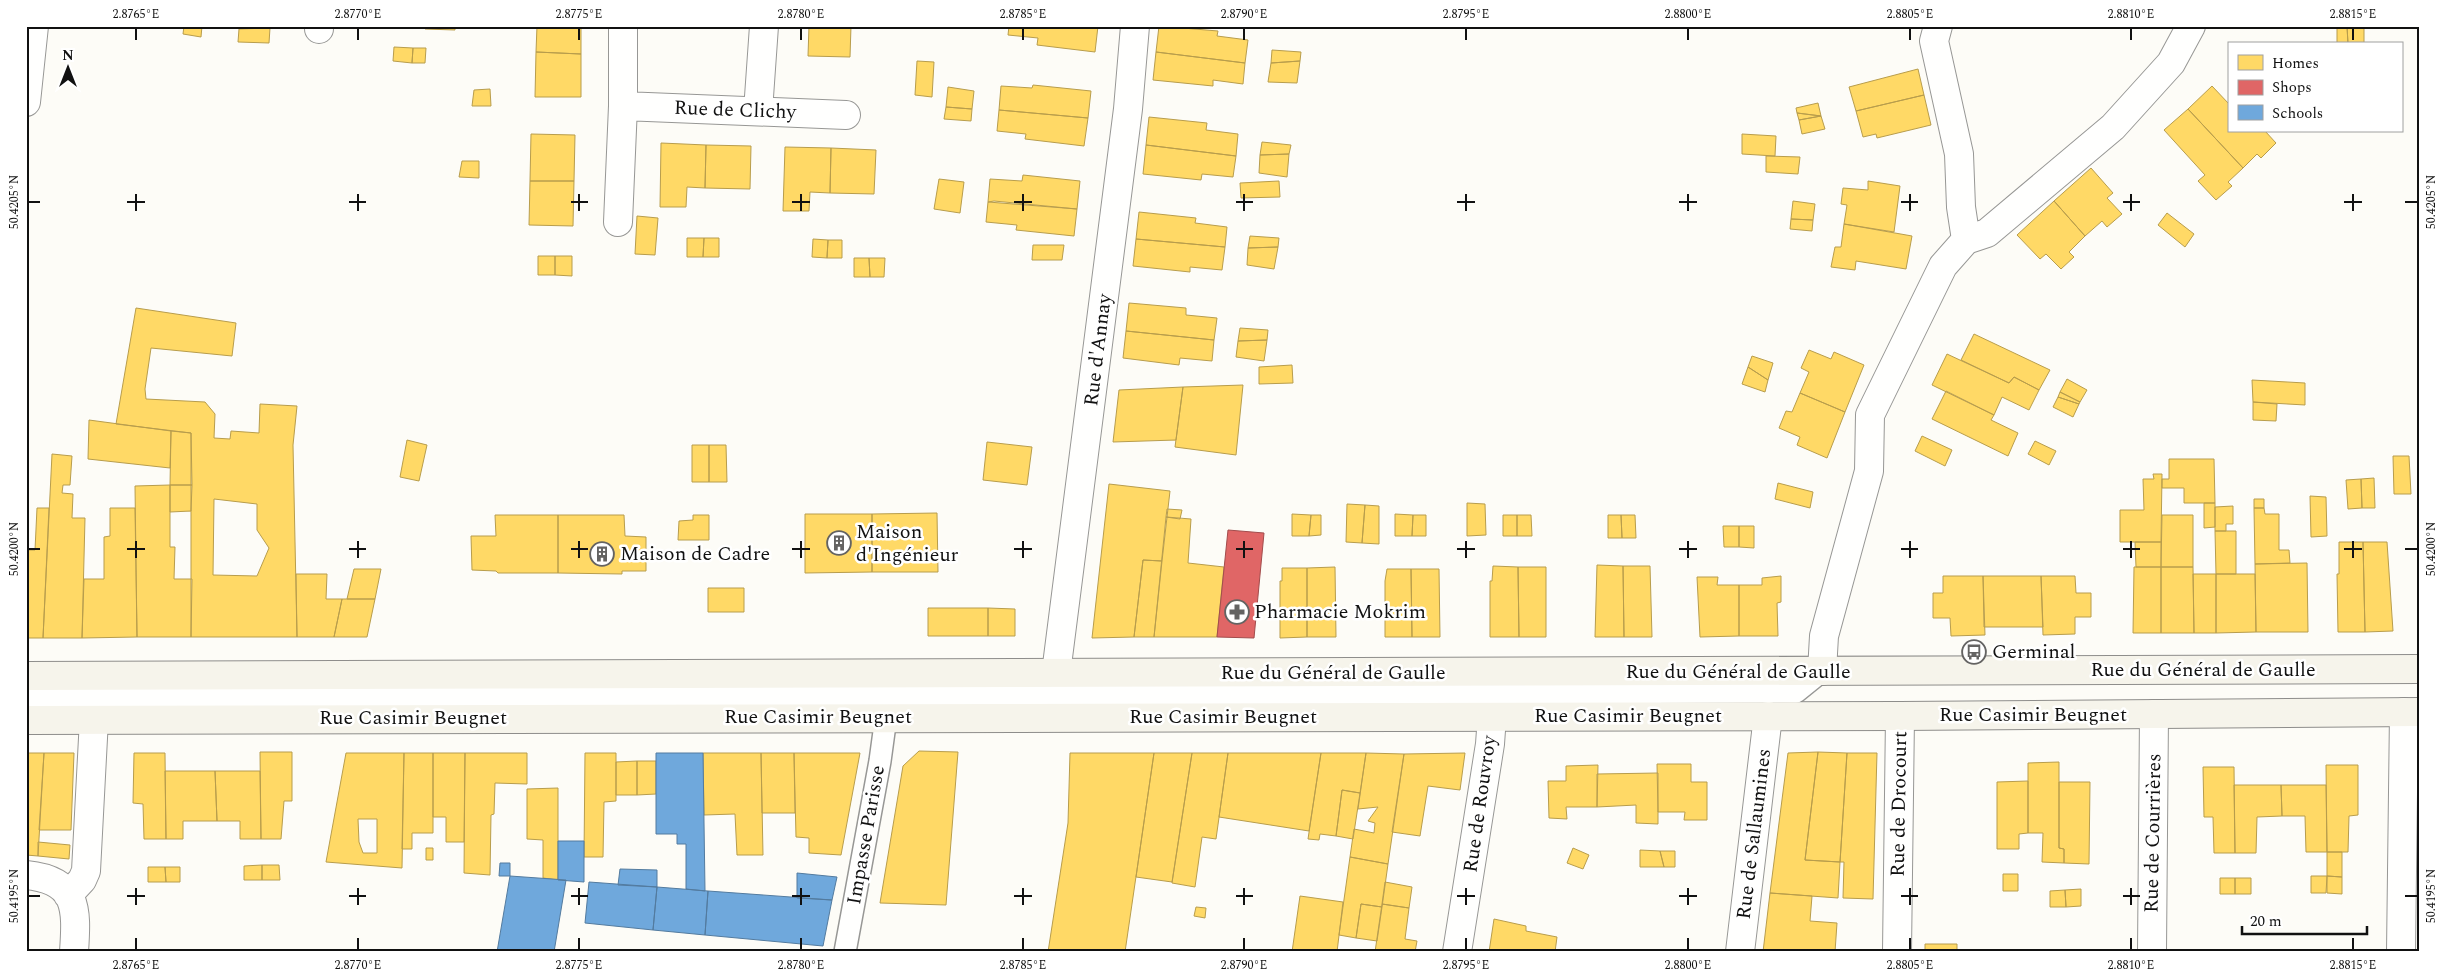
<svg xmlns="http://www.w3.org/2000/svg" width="2445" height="978" viewBox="0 0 2445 978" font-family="Spectral,serif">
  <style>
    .homes { fill: #ffd966; stroke: #b89d4c; fill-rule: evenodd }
    .shops { fill: #e06666; stroke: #a24c4c }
    .schools { fill: #6fa8dc; stroke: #537b9f }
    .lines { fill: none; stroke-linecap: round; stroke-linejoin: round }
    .service-casing { stroke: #979795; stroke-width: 24 }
    .minor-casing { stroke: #979795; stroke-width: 30 }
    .secondary-casing { stroke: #8e8d8b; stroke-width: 30 }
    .service { stroke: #fffffe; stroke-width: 21 }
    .minor { stroke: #fffffe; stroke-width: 28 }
    .secondary { stroke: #f6f4eb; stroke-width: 28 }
    .ticks { fill: none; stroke: #111; stroke-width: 2 }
    .labels { text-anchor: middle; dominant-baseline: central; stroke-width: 5; stroke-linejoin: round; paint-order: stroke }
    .street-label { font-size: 20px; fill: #111; stroke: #fff }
    .poi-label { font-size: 20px; fill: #111; stroke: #fff; text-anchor: start }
    .neatline { fill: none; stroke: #111; stroke-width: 2 }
    .ticks-label { font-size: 12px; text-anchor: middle; fill: #111 }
  </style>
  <rect width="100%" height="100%" fill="#fdfcf7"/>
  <path class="homes" d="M184,26H202L201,37L183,34Z
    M425,26H455V30L425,29Z
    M537,26H581V54L536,52Z
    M809,26H851L850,57L808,56Z
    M1009,26H1098L1095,52L1037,45L1038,38L1008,35Z
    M1159,26L1218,31L1217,36L1248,40L1245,63L1156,52Z
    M2337,26H2347L2348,44H2337Z
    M2347,26H2364V44H2348Z
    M270,28L269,43L238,42L239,29Z
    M394,47L413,48L412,63L393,61Z
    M413,48H426L425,63H412Z
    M1272,50L1301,52L1300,61L1271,63Z
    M536,52L581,54V97H535Z
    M1156,52L1245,63L1243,84L1213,80V86L1153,80Z
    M917,61L934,62L932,97L915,95Z
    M1300,61L1297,83L1268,82L1271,63Z
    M1918,69L1924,95L1856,111L1849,87Z
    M1033,85L1091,91L1088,118L999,110L1001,86L1032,88Z
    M2212,86L2229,104V131H2265L2276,143L2261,158L2257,154L2243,168L2188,109Z
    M948,87L974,91L972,109L946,107Z
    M490,89L491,106H472L474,90Z
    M1924,95L1931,125L1877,138L1876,134L1863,137L1856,111Z
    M1818,103L1821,116L1797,113L1796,108Z
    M946,107L972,109L971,121L944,119Z
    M2188,109L2243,168L2228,182L2232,186L2216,200L2198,181L2205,175L2164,130Z
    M999,110L1088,118L1084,146L1025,139L1026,134L997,131Z
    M1797,113L1821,116L1799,120Z
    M1821,116L1825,129L1802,134L1799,120Z
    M1149,117L1207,123L1206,130L1238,134L1236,156L1146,145Z
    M531,134L575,135L574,181H530Z
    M1742,134L1776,136L1775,156L1742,154Z
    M1262,142L1291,145L1289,154L1260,155Z
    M661,143L706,145L705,188L687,187L686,207H660Z
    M706,145L751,146L750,189L705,188Z
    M1146,145L1236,156L1233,177L1202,174L1201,180L1143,174Z
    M785,147L831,148L830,193L810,192L809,211H783Z
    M831,148L876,150L874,194L830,193Z
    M1289,154L1287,177L1259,173L1260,155Z
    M1766,156L1800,157L1798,174L1766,172Z
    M462,161H479V178L459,177Z
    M2091,168L2113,193L2107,198L2122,214L2107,227L2102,221L2085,236L2054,201Z
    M1023,175L1080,181L1077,209L988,202L990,179L1022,181Z
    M939,179L964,182L960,213L934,209Z
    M530,181H574L573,226L529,225Z
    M1279,181L1280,197L1241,198L1240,183Z
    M1868,181L1900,186L1894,232L1844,224L1847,205L1841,204L1843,188L1868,190Z
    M994,201L1077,209L1074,236L1016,230L1017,225L986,222L988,202Z
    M1793,201L1815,204L1813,220L1791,219Z
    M2054,201L2085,236L2069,252L2074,257L2061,269L2046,254L2040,259L2017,235Z
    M1139,212L1196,218L1195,223L1227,227L1225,247L1136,239Z
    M2167,213L2194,234L2185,247L2158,225Z
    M637,216L658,218L655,255L635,254Z
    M1791,219L1813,220L1812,231L1790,229Z
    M1844,224L1912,236L1906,269L1856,261L1855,270L1831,267L1835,247H1841Z
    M1250,236L1279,238L1278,247L1248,248Z
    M687,238H704L703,257H687Z
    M704,238H719V257H703Z
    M813,239L828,240L827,258L812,257Z
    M1136,239L1225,247L1222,270L1190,267V272L1133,266Z
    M828,240H842V258H827Z
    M1033,245H1064L1062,260H1032Z
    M1278,247L1274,269L1247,265L1248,248Z
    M538,256H555V275H538Z
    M555,256H572V276L555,275Z
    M854,258H869L870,277H854Z
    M869,258H885L884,277H870Z
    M1129,303L1186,308V315L1217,318L1214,340L1126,331Z
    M136,308L236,323L232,356L151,348L145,389L146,399L205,402L215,414L214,438L230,439L231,431L259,433L260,404L297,406L293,445L297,637H191V433L116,424ZM214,499L257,504V530L269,548L257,576L213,575Z
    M1240,328L1268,330L1267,340L1238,341Z
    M1126,331L1214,340L1212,361L1180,358L1179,365L1123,358Z
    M1974,334L2050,370L2039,390L2014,377L2009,383L1961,360Z
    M1267,340L1264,361L1236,357L1238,341Z
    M1809,350L1831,359L1834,352L1864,365L1845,412L1800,393L1809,372L1801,368Z
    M1947,354L2009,383L2014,377L2039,390L2029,410L2002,397L1994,415L1932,385Z
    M1752,356L1773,363L1768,380L1748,367Z
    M1292,365L1293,383L1259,384V367Z
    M1748,367L1768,380L1765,392L1742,384Z
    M2067,379L2087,390L2080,402L2060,392Z
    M2252,380L2305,383V405L2253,402Z
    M1243,385L1236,455L1175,447L1183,387Z
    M1183,387L1176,440L1113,442L1119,390Z
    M1946,391L1994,415L1991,420L2018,433L2008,456L1932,419Z
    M2060,392L2080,402L2079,404L2058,397Z
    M1800,393L1845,412L1827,458L1797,445L1800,437L1779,428L1786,411L1792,412Z
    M2058,397L2079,404L2073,417L2053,407Z
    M2253,402L2277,404L2276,421L2253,420Z
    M89,420L171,431L170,468L88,459Z
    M171,431L191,433L192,485H170Z
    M1922,436L1952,450L1945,466L1915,451Z
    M407,440L427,445L419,481L400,477Z
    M2035,441L2056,451L2049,465L2028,454Z
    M987,442L1032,447L1027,485L983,480Z
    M692,445H709V482H692Z
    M709,445H726L727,482H709Z
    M52,454L72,456L70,485H63L62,493L73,494L72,518H85L82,638H43Z
    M2393,456H2409L2411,494H2394Z
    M2169,459H2214L2215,503H2184V488H2162V479H2169Z
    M2153,474H2162L2161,542H2120V510H2144L2143,479H2154Z
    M2374,478L2375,508H2362L2361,479Z
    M2361,479L2362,508L2348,509L2346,480Z
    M1778,483L1813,492L1810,508L1775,499Z
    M1109,484L1170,491L1162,561L1143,560L1134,637L1092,638Z
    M170,485V547H175L174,579H192L191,637H137L135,486Z
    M170,485H192L191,511L170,512Z
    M2310,496L2326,497L2327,536L2311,537Z
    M2254,499H2264V508H2254Z
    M1467,503L1485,504L1486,535L1467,536Z
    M2204,503H2215V527L2204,528Z
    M1347,504L1365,505L1362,543L1346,542Z
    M1365,505L1379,506V544L1362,543Z
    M2233,506V524H2226V531H2215V507Z
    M37,508H49L43,638H26V550H35Z
    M110,508H135L137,637L82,638L84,579H104V537L110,536Z
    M2254,508H2264L2265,514H2279V550H2289L2290,563L2255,564Z
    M1167,509L1182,510L1180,519L1166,517Z
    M937,513L938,572H872V514Z
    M805,514H872V572L805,573Z
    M1292,514L1311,515L1309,536H1292Z
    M1395,514L1413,515L1412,536H1395Z
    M495,515H558V573H498L496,571L472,570L471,536H496Z
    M558,515H624L625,536L646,537V571H622V574L558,573Z
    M693,515H709V540H678L679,521L693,520Z
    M1311,515H1321V535L1309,536Z
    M1413,515H1426V536H1412Z
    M1503,515H1517V536H1503Z
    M1517,515H1531L1532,536H1517Z
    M1608,515H1621L1622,538H1608Z
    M1621,515H1635L1636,538H1622Z
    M2162,515H2193V567H2161Z
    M1166,517L1191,519L1188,563L1224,567L1217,637H1154Z
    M1723,526H1739V547H1724Z
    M1739,526H1754V548L1739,547Z
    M2215,531H2236V574H2216Z
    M2135,542H2161V567H2136Z
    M2339,542H2363L2365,632H2338L2337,574H2339Z
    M2363,542H2387L2393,631L2365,632Z
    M1143,560L1162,561L1154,637H1134Z
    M2307,563L2308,632H2256L2255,564Z
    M1597,565L1623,566L1624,637H1595Z
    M1493,566L1518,567L1519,637H1490V581H1492Z
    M1623,566H1650L1652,637H1624Z
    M1335,567L1336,637H1307V568Z
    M1518,567H1546V637H1519Z
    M2134,567H2161V633H2133Z
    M2161,567H2193L2194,633H2161Z
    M1282,568H1307V637L1280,638V581H1282Z
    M354,569H381L375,599H347Z
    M1387,569H1411L1412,637H1385V581Z
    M1411,569H1439L1440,637H1412Z
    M296,574H327L326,599H342L334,637H297Z
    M2193,574H2216V633H2194Z
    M2216,574H2255L2256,632L2216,633Z
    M1781,576V602L1777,603L1778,636H1739V585H1762V578Z
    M1943,576H1983L1985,635L1951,636L1950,618H1933V593H1943Z
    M1983,576H2041L2043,627H1984Z
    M2041,576H2075L2076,593H2091V617H2075V634L2043,635Z
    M1697,577H1718L1717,585H1739V636L1700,637Z
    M708,588H744V612H708Z
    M342,599H375L367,637H334Z
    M928,608H988V636H928Z
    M988,608L1015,609V636H988Z
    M919,751L958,752L946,905L880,903L903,766Z
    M260,752H292V801H284L281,839H261Z
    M1818,752L1805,860L1840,862L1838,898L1770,893L1788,753Z
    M1818,752L1847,753L1840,862L1805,860Z
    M26,753H44L38,856L26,855Z
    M44,753H74L71,830H39Z
    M134,753H165L166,839H144L143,804L133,803Z
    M346,753H404L402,868L326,862ZM358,819H377V853H363L359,842Z
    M404,753H433V833H412V849H402Z
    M433,753H465L464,842H446V817H433Z
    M465,753H527V784L495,783L494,814L491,815L490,875L464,873Z
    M585,753H616V801L604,802L603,857H584Z
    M703,753H761L763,855H737L735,814L704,815Z
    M761,753H794L795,813H762Z
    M794,753H860L841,855L809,853V838L796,837Z
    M1070,753H1154L1125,952H1048L1068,823Z
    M1154,753H1192L1172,882L1136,877Z
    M1192,753H1228L1216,839L1202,837L1195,887L1172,883Z
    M1228,753H1321L1309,831L1219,817Z
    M1321,753H1366L1360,793L1342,790L1336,836L1320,834L1319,840L1308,839Z
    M1366,753L1404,754L1388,864L1350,857L1354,829L1374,833L1375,823L1368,821L1378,807L1358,809Z
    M1465,753L1460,790L1428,786L1420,836L1392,832L1404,754Z
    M1847,753H1877L1873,899L1843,898L1844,862H1840Z
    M637,761H656V794L637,795Z
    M637,761V795H616V762Z
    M2059,762V848L2064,849V863L2042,862L2043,833H2028V763Z
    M1657,764H1691V782H1707V820H1684L1685,812H1658Z
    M1598,765L1597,807H1566L1567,819L1549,818L1548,781H1566V766Z
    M2326,765H2358V815L2349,816L2348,852H2327Z
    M2203,767H2234L2235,853H2214L2213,817H2204Z
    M165,771H215L217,821H183V839H166Z
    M215,771H260L261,839H240V821H217Z
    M1658,773V824L1636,823V805L1597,807V774Z
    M2028,781V833L2019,834V849H1997V782Z
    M2059,782H2090L2089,864L2064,863V849L2059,848Z
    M2234,785H2281L2282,816L2257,817L2256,853H2235Z
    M2281,785H2326L2327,852H2306L2305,816H2282Z
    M558,788V880L543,878V840L527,839V789Z
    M1342,790L1360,793L1353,839L1336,836Z
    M38,842L70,845L69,859L38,856Z
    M426,848H433V860H426Z
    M1573,848L1589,855L1583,869L1567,863Z
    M1640,850L1660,851L1664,867H1640Z
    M1660,851H1675V867H1664Z
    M2327,852H2342V877L2327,876Z
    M1350,857L1388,864L1382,907L1361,904L1356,938L1339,935Z
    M262,865V880H244V866Z
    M262,865H279L280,880H262Z
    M148,867H165L166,882H148Z
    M165,867H180V882H166Z
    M2003,874H2018V891H2003Z
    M2311,876H2327L2326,893H2311Z
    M2327,876L2342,877V894L2327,893Z
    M2220,878H2235V894H2220Z
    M2235,878H2251V894H2235Z
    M1385,882L1412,887L1409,908L1382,904Z
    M2081,889V906L2066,907L2065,890Z
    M2065,890L2066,907H2050V891Z
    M1770,893L1812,896L1810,921L1837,923L1835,952H1763Z
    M1300,896L1343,902L1337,952H1292Z
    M1361,904L1382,907L1377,941L1356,938Z
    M1382,904L1409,908L1405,939L1417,941L1415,952H1375Z
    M1196,907L1206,908L1205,918L1194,916Z
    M1494,919L1526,926V931L1557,937L1555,952H1489Z
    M1925,944H1957V952H1925Z"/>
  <path class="shops" d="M1228,530L1264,533L1254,638L1217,637Z"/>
  <path class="schools" d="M656,753H703L705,891L686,889V844H677V834H656Z
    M558,841H584V882L558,880Z
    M500,863H510V876H499Z
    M620,869L657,870V887L618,885Z
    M797,873L837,877L832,900L797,898Z
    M510,876L566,880L554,952H497Z
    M589,882L657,887L653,930L585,923Z
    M657,887L708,891L705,935L653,930Z
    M708,891L832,900L823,946L705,935Z"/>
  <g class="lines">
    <g class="service-casing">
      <path id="service" d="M26,698L1796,692L1822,671
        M845,952L880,761L886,717"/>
    </g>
    <g class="minor-casing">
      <path id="minor" d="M623,26V106L846,115
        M319,29V26
        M26,102L34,26
        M758,111L764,26
        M618,222L623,106
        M1966,240L1987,233L2113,127L2171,63L2191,26
        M1822,671L1824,636L1869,471L1870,415L1943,266L1966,240L1961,207L1959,154L1934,41L1938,26
        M1056,673L1128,109L1135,26
        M26,875C78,880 77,908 74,952
        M68,895L82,880L86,871L94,719
        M1457,952L1490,744L1492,716
        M1740,952L1768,716
        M1897,952L1900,716
        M2152,952L2154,714
        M2401,952L2404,712"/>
    </g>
    <g class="secondary-casing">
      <path id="secondary" d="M26,676L2419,669
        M26,720L1900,716L2419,712"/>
    </g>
    <use href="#service" class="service"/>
    <use href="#minor" class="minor"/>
    <use href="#secondary" class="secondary"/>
  </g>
  <path class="ticks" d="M136,28V40M358,28V40M579,28V40M801,28V40M1023,28V40M1244,28V40M1466,28V40M1688,28V40M1910,28V40M2131,28V40M2353,28V40M136,194V211M358,194V211M579,194V211M801,194V211M1023,194V211M1244,194V211M1466,194V211M1688,194V211M1910,194V211M2131,194V211M2353,194V211M28,202H40M127,202H145M349,202H366M571,202H588M792,202H810M1014,202H1032M1236,202H1253M1457,202H1475M1679,202H1697M1901,202H1918M2123,202H2140M2344,202H2362M2405,202H2418M136,541V558M358,541V558M579,541V558M801,541V558M1023,541V558M1244,541V558M1466,541V558M1688,541V558M1910,541V558M2131,541V558M2353,541V558M28,549H40M127,549H145M349,549H366M571,549H588M792,549H810M1014,549H1032M1236,549H1253M1457,549H1475M1679,549H1697M1901,549H1918M2123,549H2140M2344,549H2362M2405,549H2418M136,888V905M358,888V905M579,888V905M801,888V905M1023,888V905M1244,888V905M1466,888V905M1688,888V905M1910,888V905M2131,888V905M28,896H40M127,896H145M349,896H366M571,896H588M792,896H810M1014,896H1032M1236,896H1253M1457,896H1475M1679,896H1697M1901,896H1918M2123,896H2140M2405,896H2418M136,938V950M358,938V950M579,938V950M801,938V950M1023,938V950M1244,938V950M1466,938V950M1688,938V950M1910,938V950M2131,938V950M2353,938V950"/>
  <defs>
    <g id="building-ring" transform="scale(1.25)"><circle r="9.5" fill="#fff" stroke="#646362" stroke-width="1.5"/><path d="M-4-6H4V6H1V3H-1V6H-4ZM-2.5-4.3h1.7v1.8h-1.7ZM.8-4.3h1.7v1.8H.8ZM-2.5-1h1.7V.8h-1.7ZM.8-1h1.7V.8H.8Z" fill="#646362"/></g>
    <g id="pharmacy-ring" transform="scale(1.25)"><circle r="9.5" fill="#fff" stroke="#646362" stroke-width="1.5"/><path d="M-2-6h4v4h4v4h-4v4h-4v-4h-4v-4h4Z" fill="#646362"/></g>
    <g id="bus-ring" transform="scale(1.25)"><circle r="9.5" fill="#fff" stroke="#646362" stroke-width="1.5"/><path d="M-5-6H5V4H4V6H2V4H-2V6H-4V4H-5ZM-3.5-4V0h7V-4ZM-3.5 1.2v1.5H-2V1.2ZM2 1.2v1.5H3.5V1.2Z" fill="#646362"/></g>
  </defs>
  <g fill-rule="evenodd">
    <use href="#building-ring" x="839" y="543"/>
    <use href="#building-ring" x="602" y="554"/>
    <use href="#pharmacy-ring" x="1237" y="612"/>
    <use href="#bus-ring" x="1974" y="652"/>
  </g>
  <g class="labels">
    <g class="street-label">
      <text transform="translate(735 110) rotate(2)">Rue de Clichy</text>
      <text transform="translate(1098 350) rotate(-83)">Rue d'Annay</text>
      <text x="2203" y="670">Rue du Général de Gaulle</text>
      <text x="1738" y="672">Rue du Général de Gaulle</text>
      <text x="1333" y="673">Rue du Général de Gaulle</text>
      <text x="2033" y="715">Rue Casimir Beugnet</text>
      <text x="1628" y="716">Rue Casimir Beugnet</text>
      <text x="818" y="717">Rue Casimir Beugnet</text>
      <text x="1223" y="717">Rue Casimir Beugnet</text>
      <text x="413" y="718">Rue Casimir Beugnet</text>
      <text transform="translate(1480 804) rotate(-82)">Rue de Rouvroy</text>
      <text transform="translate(1899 804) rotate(-89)">Rue de Drocourt</text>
      <text transform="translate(2153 833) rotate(-89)">Rue de Courrières</text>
      <text transform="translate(1754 834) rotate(-83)">Rue de Sallaumines</text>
      <text transform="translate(866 835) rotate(-80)">Impasse Parisse</text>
    </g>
    <g class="poi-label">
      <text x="856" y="532">Maison<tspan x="856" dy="23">d'Ingénieur</tspan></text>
      <text x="620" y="554">Maison de Cadre</text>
      <text x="1254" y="612">Pharmacie Mokrim</text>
      <text x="1992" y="652">Germinal</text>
    </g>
  </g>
  <rect width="2445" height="978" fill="none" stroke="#ffffff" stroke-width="55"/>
  <rect x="2228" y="42" width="175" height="90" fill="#ffffff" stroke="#a0a0a0"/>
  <rect x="2238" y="55" width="25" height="15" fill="#ffd966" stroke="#a0a0a0"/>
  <text x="2272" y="68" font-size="15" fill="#111111">Homes</text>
  <rect x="2238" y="80" width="25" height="15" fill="#e06666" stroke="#a0a0a0"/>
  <text x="2272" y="92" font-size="15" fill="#111111">Shops</text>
  <rect x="2238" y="105" width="25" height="15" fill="#6fa8dc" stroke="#a0a0a0"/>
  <text x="2272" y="118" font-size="15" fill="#111111">Schools</text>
  <g transform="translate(68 68)" stroke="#ffffff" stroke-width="4" paint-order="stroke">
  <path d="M0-4L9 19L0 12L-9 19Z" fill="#111111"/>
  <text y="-8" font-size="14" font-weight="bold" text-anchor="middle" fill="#111111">N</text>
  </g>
  <path d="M2242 926v8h125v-8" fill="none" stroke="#111111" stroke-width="2.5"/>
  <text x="2250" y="926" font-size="15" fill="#111111" stroke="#ffffff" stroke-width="4" paint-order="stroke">20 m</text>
  <rect x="28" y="28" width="2390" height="922" class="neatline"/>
  <g class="ticks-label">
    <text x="136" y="18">2.8765°E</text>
    <text x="358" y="18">2.8770°E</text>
    <text x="579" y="18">2.8775°E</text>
    <text x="801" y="18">2.8780°E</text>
    <text x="1023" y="18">2.8785°E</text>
    <text x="1244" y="18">2.8790°E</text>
    <text x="1466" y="18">2.8795°E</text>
    <text x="1688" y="18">2.8800°E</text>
    <text x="1910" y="18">2.8805°E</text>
    <text x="2131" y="18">2.8810°E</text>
    <text x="2353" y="18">2.8815°E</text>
    <text transform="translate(14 202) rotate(-90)" y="4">50.4205°N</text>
    <text transform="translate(2431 202) rotate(-90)" y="4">50.4205°N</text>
    <text transform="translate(14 549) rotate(-90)" y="4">50.4200°N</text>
    <text transform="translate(2431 549) rotate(-90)" y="4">50.4200°N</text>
    <text transform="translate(14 896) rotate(-90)" y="4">50.4195°N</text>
    <text transform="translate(2431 896) rotate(-90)" y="4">50.4195°N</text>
    <text x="136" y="969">2.8765°E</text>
    <text x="358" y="969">2.8770°E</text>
    <text x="579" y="969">2.8775°E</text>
    <text x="801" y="969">2.8780°E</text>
    <text x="1023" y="969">2.8785°E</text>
    <text x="1244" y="969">2.8790°E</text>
    <text x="1466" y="969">2.8795°E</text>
    <text x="1688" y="969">2.8800°E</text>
    <text x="1910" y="969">2.8805°E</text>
    <text x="2131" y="969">2.8810°E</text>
    <text x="2353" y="969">2.8815°E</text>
  </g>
</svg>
